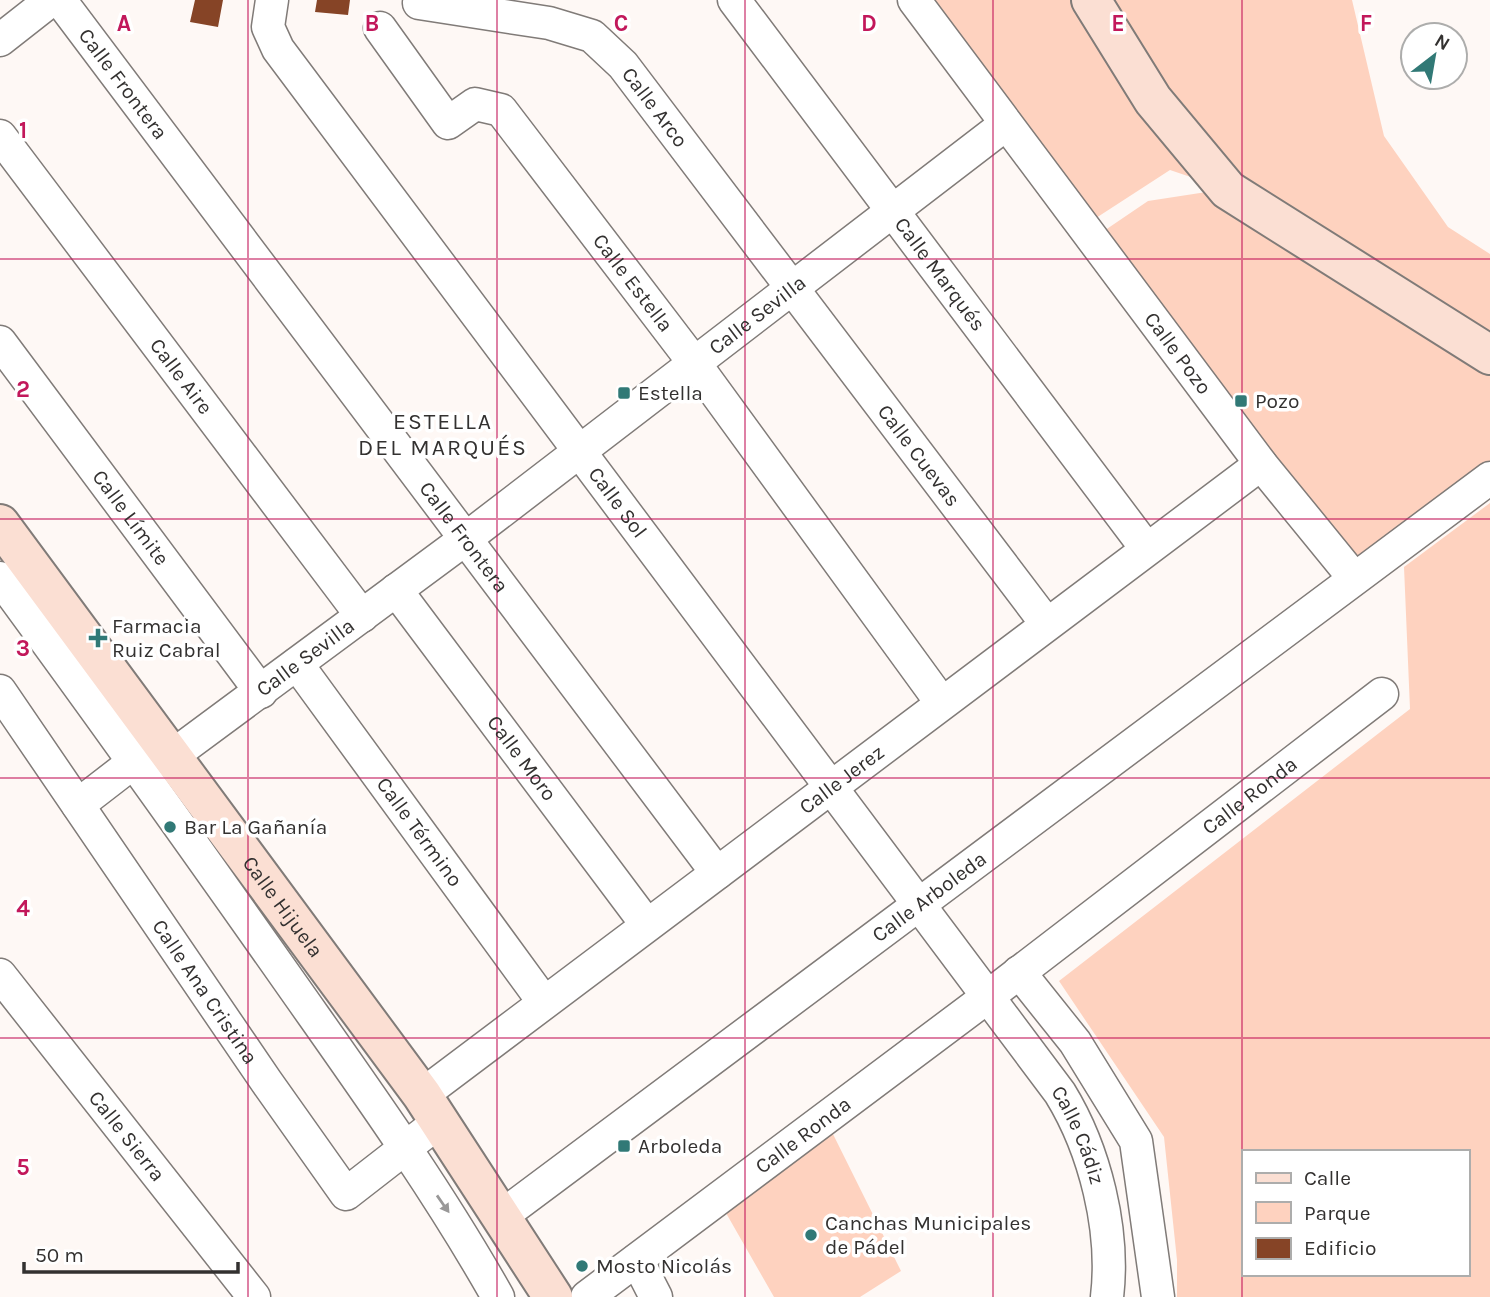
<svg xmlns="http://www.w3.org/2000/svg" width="1490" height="1297" viewBox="0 0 1490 1297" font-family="Karla,sans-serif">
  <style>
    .green { fill: #fed2bf; fill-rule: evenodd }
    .building { fill: #864426 }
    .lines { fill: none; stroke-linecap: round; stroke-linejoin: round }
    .street-casing { stroke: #807b78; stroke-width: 35 }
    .secondary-casing { stroke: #807b78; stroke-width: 42 }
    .street { stroke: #fff; stroke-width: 32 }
    .secondary { stroke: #fbdfd3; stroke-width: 38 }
    .oneway { fill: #999898 }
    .grid { fill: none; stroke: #c2185b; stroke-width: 2; stroke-opacity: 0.55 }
    .poi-dot { fill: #317976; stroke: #fff; stroke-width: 2.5 }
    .labels { text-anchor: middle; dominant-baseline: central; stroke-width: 7; stroke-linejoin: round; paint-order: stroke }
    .street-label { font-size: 21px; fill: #333130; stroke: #fff }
    .poi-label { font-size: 21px; fill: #333130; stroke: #fff; text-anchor: start }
    .neighbourhood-label { font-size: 23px; letter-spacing: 2px; fill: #333130; stroke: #fff }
    .grid-label { font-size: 23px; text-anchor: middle; font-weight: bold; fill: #c2185b; stroke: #fff; stroke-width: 7; stroke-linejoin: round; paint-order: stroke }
  </style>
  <rect width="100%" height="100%" fill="#fef8f5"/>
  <path class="green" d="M931,0H1352L1384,136L1448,227L1490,254V478L1354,578L1092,239L1148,201L1226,189L1170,170L1096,218Z
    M1490,503V1297H1177V1260L1164,1137L1059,981L1410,709L1404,567ZM1243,1152H1467V1274H1243Z
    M825,1118L901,1271L860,1297H774L718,1199Z"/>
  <path class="building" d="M195,0H223L218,27L190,22Z
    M317,0H350L348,15L315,12Z"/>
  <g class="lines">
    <g class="street-casing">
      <g id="street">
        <path id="s1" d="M60,0L717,873"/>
        <path id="s2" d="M272,0L268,27L278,49L1060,1093C1095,1150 1115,1230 1107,1297"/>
        <path id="s3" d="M420,0L419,3L549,23L592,36L623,65L1046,623"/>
        <path id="s4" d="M734,0L1146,548"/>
        <path id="s5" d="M914,0L1261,464L1354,578"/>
        <path id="s6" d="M380,28L448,123L475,104L501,110L695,364L941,702"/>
        <path d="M0,40L51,0"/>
        <path id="s7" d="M0,136L362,616"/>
        <path id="s8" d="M0,342L261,692"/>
        <path d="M0,578C100,714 197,850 294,988C365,1089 437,1189 498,1297"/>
        <path id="s9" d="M396,590L647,925"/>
        <path id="s10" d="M297,664L543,1001"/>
        <path id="s11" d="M0,691L266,1081L346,1194L440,1121"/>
        <path id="s12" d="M172,756L464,540L1006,124"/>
        <path d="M78,805L135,761"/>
        <path d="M1019,972L1075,1042L1136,1141L1158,1297"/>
        <path id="s13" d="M0,975L254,1297"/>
        <path id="s14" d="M422,1095L1261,464"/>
        <path id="s15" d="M503,1215L1490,478"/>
        <path d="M637,1260L656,1297"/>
        <path id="s16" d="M587,1297L986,998L1382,694"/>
      </g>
    </g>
    <g class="secondary-casing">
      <g id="secondary">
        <path d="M1091,0L1153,100L1228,190L1490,355"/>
        <path id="s17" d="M0,524L422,1095L553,1297"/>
      </g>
    </g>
    <use href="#street" class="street"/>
    <use href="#secondary" class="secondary"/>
  </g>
  <defs><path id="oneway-solid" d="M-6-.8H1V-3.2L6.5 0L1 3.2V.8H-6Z" transform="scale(1.75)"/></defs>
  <use class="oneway" href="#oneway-solid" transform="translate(443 1204) rotate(55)"/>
  <path class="grid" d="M248,0V1297M497,0V1297M745,0V1297M993,0V1297M1242,0V1297M0,259H1490M0,519H1490M0,778H1490M0,1038H1490"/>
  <g class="poi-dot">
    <rect x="617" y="386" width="14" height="14" rx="3.5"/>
    <rect x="1234" y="394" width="14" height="14" rx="3.5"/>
    <path d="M94.5 627.5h7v7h7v7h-7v7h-7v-7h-7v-7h7z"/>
    <circle cx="170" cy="827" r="7"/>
    <rect x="617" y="1139" width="14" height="14" rx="3.5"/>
    <circle cx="811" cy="1235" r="7"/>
    <circle cx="582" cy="1266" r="7"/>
  </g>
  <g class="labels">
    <g class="street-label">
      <text stroke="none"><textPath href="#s1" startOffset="105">Calle Frontera</textPath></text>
      <text stroke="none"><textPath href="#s3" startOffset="275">Calle Arco</textPath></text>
      <text stroke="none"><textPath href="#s4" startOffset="343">Calle Marqués</textPath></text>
      <text stroke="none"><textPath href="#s6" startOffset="394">Calle Estella</textPath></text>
      <text stroke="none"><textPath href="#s12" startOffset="733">Calle Sevilla</textPath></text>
      <text stroke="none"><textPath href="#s5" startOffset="441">Calle Pozo</textPath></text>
      <text stroke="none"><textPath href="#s7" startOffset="301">Calle Aire</textPath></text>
      <text stroke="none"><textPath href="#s3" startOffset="712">Calle Cuevas</textPath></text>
      <text stroke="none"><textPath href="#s2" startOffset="618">Calle Sol</textPath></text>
      <text stroke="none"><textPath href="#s8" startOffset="219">Calle Límite</textPath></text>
      <text stroke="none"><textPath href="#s1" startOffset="672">Calle Frontera</textPath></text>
      <text stroke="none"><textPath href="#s12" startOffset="166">Calle Sevilla</textPath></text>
      <text stroke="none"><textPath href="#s9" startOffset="210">Calle Moro</textPath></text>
      <text stroke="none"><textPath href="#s14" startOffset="525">Calle Jerez</textPath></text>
      <text stroke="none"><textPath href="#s16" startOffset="831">Calle Ronda</textPath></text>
      <text stroke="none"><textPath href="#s10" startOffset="208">Calle Término</textPath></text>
      <text stroke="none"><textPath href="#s15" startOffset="532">Calle Arboleda</textPath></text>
      <text stroke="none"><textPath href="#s17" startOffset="476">Calle Hijuela</textPath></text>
      <text stroke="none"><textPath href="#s11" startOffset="364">Calle Ana Cristina</textPath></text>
      <text stroke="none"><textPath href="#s13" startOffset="205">Calle Sierra</textPath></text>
      <text stroke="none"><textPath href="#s16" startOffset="270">Calle Ronda</textPath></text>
      <text stroke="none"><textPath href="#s2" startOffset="1402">Calle Cádiz</textPath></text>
    </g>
    <g class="poi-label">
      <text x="638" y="393">Estella</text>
      <text x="1255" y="401">Pozo</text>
      <text x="112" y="626">Farmacia<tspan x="112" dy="24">Ruiz Cabral</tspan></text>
      <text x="184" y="827">Bar La Gañanía</text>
      <text x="638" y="1146">Arboleda</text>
      <text x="825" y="1223">Canchas Municipales<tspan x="825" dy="24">de Pádel</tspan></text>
      <text x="596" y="1266">Mosto Nicolás</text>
    </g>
    <g class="neighbourhood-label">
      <text x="443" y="421">ESTELLA<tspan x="443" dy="26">DEL MARQUÉS</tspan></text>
    </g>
  </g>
  <g class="grid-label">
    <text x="124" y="31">A</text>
    <text x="372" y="31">B</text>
    <text x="621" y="31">C</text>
    <text x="869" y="31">D</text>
    <text x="1118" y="31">E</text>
    <text x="1366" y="31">F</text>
    <text x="23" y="138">1</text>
    <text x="23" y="397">2</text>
    <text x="23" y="656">3</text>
    <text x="23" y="916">4</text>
    <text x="23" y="1175">5</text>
  </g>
  <rect x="1242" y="1150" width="228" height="126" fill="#ffffff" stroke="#adadac" stroke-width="2"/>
  <rect x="1256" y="1173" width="35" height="10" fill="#fbdfd3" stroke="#adadac" stroke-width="2"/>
  <text x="1304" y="1185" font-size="21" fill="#333130">Calle</text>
  <rect x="1256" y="1202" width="35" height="21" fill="#fed2bf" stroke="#adadac" stroke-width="2"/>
  <text x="1304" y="1220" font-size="21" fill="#333130">Parque</text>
  <rect x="1256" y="1238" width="35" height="21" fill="#864426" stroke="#adadac" stroke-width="2"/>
  <text x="1304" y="1255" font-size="21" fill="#333130">Edificio</text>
  <g transform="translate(1434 56) rotate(31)"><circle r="33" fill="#ffffff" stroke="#adadac" stroke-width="2"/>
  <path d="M0-5L12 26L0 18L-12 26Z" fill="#317976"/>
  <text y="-10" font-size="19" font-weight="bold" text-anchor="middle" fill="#333130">N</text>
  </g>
  <path d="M24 1262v10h214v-10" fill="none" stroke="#333130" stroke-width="3.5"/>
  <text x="35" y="1262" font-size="21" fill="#333130" stroke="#ffffff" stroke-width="5" paint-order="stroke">50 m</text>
</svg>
